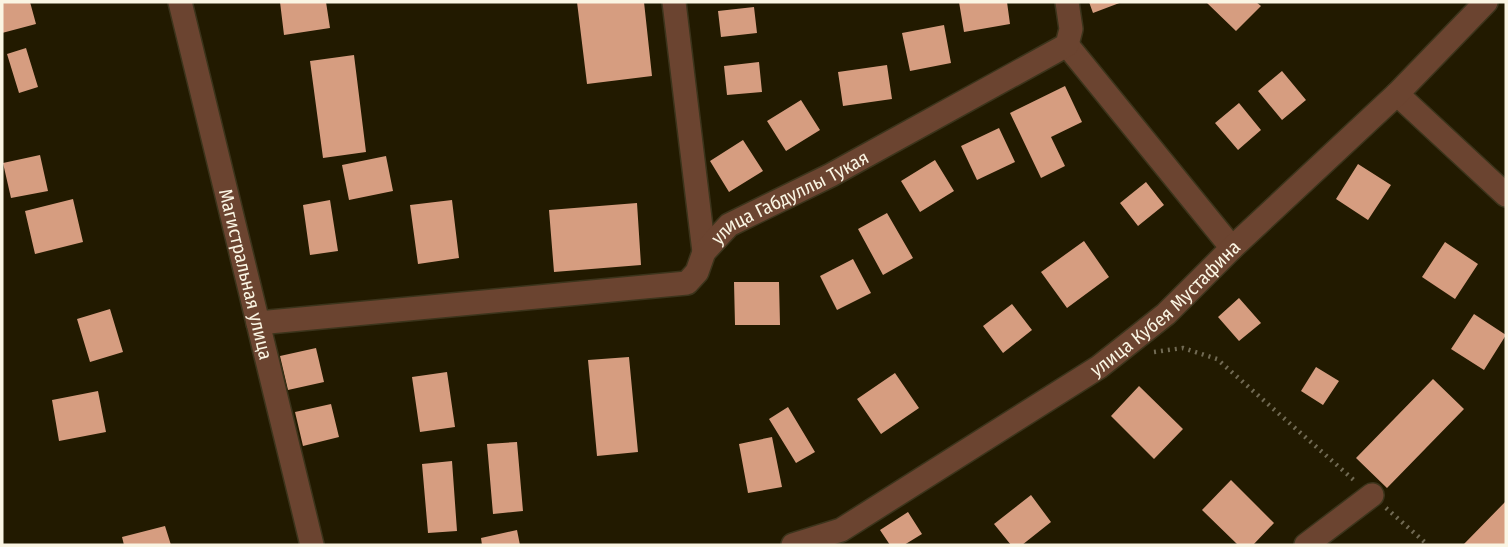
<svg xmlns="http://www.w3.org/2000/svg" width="1508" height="547" viewBox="0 0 1508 547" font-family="'Fira Sans Condensed',sans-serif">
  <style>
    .building { fill: #d69d80 }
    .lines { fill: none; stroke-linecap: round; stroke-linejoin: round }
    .minor-casing { stroke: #3c341b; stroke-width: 26 }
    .path { stroke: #716a53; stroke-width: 4.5; stroke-dasharray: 2 5; stroke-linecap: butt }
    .minor { stroke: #6b4430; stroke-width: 23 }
    .labels { text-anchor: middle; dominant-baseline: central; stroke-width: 7; stroke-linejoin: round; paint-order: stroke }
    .street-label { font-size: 19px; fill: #faf5e3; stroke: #080500 }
  </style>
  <rect width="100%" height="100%" fill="#221a00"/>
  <path class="building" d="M2,2H30L36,24L2,33Z
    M280,2H326L330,28L284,35Z
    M577,2H644L652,76L587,84Z
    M959,2H1007L1010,24L964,32Z
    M1089,2H1122L1093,13Z
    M1209,2H1256L1261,6L1236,31L1207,3Z
    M754,7L757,33L721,37L718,11Z
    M944,25L951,63L910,71L902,33Z
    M26,48L38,87L19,93L7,54Z
    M354,55L366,152L323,158L310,61Z
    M759,62L762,92L727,95L724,66Z
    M887,65L892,99L843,106L838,72Z
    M1282,71L1306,100L1282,120L1258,91Z
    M1065,86L1082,122L1051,137L1065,166L1041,178L1010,113Z
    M801,100L820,130L786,151L767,121Z
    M1239,103L1261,130L1238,150L1215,123Z
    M999,128L1015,162L977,180L961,146Z
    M743,140L763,171L729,192L710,161Z
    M40,155L48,191L11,198L3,163Z
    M386,156L393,191L349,200L342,165Z
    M935,160L954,191L920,212L901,181Z
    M1358,164L1391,185L1368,220L1336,199Z
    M1146,182L1164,205L1138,226L1120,203Z
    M73,199L83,242L35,254L25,211Z
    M330,200L338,251L310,255L303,205Z
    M452,200L459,258L418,264L410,205Z
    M637,203L641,265L554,272L549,210Z
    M887,213L913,258L883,275L858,229Z
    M1084,241L1109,277L1067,308L1041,272Z
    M1445,242L1478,264L1455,299L1422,277Z
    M853,259L871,293L837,310L820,276Z
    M734,282H779L780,325H735Z
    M1239,298L1261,323L1239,341L1218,317Z
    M1012,304L1032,330L1003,353L983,326Z
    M110,309L123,352L90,362L77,319Z
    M1474,314L1506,335L1484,370L1451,349Z
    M316,348L324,382L288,390L280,356Z
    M629,357L638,452L597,456L588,360Z
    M1316,367L1339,381L1323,405L1301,391Z
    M447,372L455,427L420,432L412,377Z
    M895,373L919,408L881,434L857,399Z
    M1433,379L1464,409L1387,488L1356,458Z
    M1139,386L1183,429L1154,459L1111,416Z
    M98,391L106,432L59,441L52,400Z
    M331,404L339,437L303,446L295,412Z
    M788,407L815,452L796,463L769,419Z
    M772,437L782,487L748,493L739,444Z
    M517,442L523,511L493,514L487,444Z
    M452,461L457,531L428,533L422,464Z
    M1231,480L1274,523L1253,545H1238L1202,510Z
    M1031,495L1051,522L1022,545H1011L994,524Z
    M1506,501V545H1463Z
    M908,512L922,534L904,545H890L880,530Z
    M165,526L171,545H124L122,537Z
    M517,530L520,545H482L481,538Z"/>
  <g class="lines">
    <g class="minor-casing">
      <g id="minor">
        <path id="s1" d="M180,2L312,545"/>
        <path d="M674,2L704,252"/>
        <path d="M1067,45L1232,248"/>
        <path d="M1397,94L1506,195"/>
        <path id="s2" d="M258,323L687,283L697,272L704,252L729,225L831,175L1067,45L1071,29L1067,2"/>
        <path id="s3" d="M793,545L841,530L1099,367L1166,314L1232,248L1397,94L1486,2"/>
        <path d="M1306,545L1372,495"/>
      </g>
    </g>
    <path class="path" d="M1154,352L1183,348L1217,359L1356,482
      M1386,508L1428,545"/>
    <use href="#minor" class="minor"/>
  </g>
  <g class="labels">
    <g class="street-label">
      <text stroke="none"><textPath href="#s2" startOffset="570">улица Габдуллы Тукая</textPath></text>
      <text stroke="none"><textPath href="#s1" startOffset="280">Магистральная улица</textPath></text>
      <text stroke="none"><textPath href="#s3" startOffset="444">улица Кубея Мустафина</textPath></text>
    </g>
  </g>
  <rect width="1508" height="547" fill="none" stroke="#faf5e3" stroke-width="7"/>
</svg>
